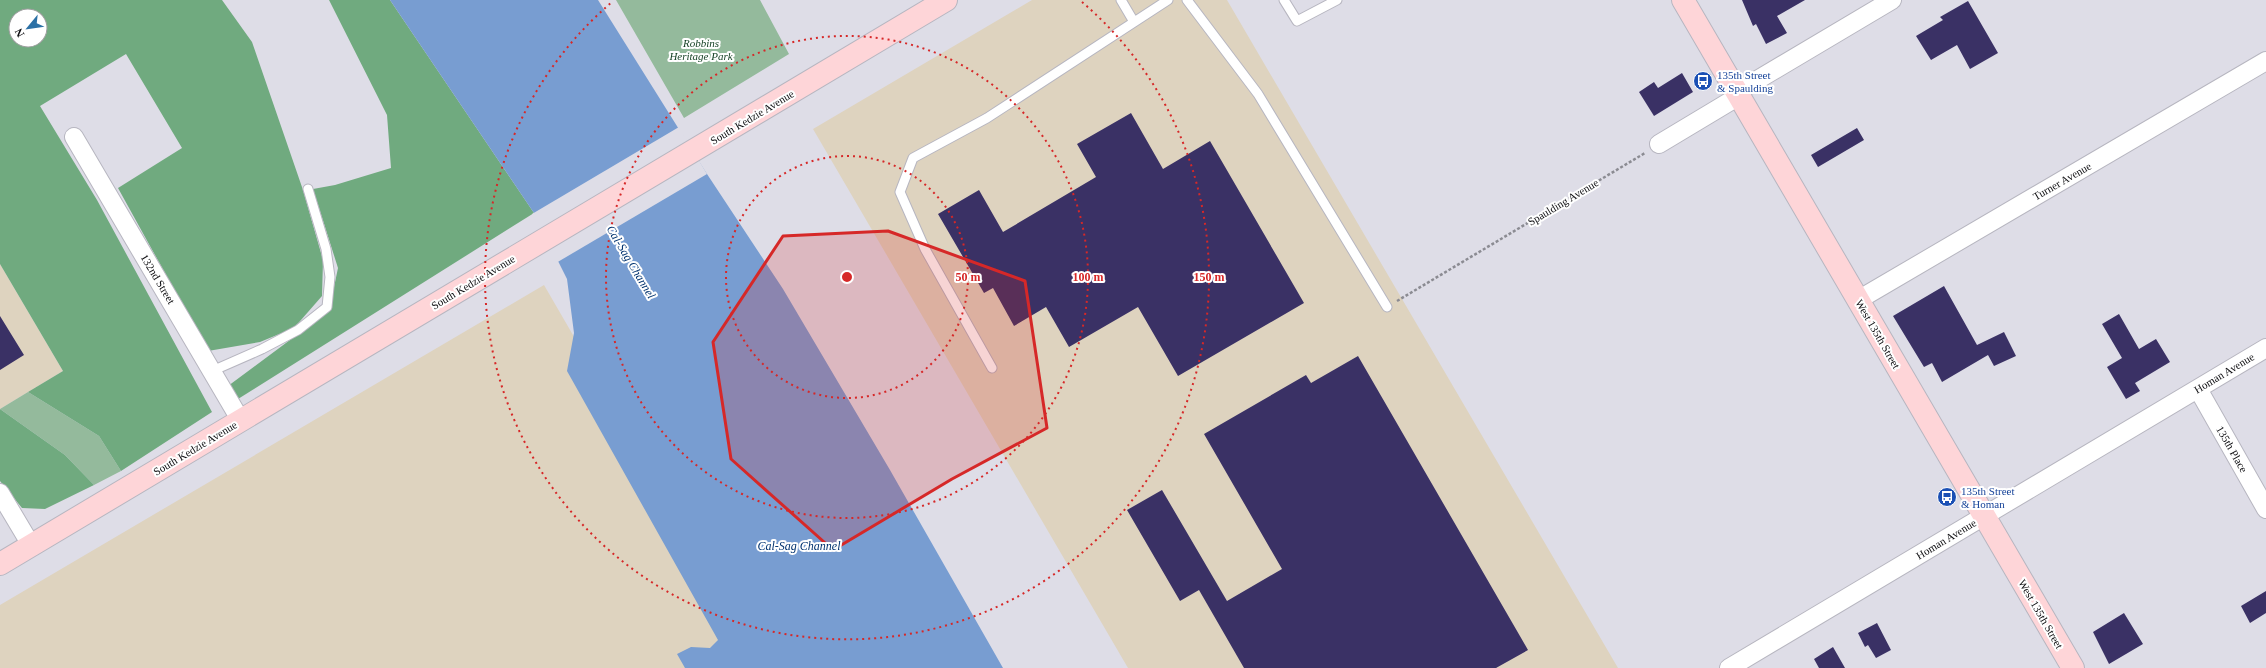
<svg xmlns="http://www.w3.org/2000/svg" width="2266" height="668" viewBox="0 0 2266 668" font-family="Georgia,serif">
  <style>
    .industrial { fill: #ded3bf }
    .green { fill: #94ba9c }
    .forest { fill: #70aa7f; fill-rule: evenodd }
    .water { fill: #789dd1 }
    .pier { fill: #dedde7 }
    .building { fill: #3a3165 }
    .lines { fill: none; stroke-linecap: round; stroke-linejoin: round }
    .lane-casing { stroke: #b7b6c0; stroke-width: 11 }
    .street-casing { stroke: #b7b6c0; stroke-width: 20 }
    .secondary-casing { stroke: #b7b6c0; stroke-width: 24 }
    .path { stroke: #8b8b92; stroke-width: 2.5; stroke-dasharray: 3 2; stroke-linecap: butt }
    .lane { stroke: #fff; stroke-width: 9 }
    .street { stroke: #fff; stroke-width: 18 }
    .secondary { stroke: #fed5d8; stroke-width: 22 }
    .marked { fill: #d62828; fill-opacity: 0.2; stroke: #d62828; stroke-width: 3; stroke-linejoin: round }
    .ring { fill: none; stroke: #d62828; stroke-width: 2; stroke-dasharray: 2 4 }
    .labels { text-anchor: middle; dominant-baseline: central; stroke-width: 4; stroke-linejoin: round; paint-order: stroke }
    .park-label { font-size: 11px; font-style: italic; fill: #0f3c1f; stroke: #fff }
    .transit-label { font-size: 11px; fill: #164399; stroke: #fff; text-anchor: start }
    .street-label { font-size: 11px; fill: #0c0c0f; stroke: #fff }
    .water-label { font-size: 12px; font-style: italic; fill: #00326f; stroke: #fff }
    .centre { fill: #d62828; stroke: #fff; stroke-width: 2 }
    .ring-label { font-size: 12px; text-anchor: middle; font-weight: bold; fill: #d62828; stroke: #fff; stroke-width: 4; stroke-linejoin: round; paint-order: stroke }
  </style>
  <rect width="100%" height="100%" fill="#dedde7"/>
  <path class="industrial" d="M1032,0H1227L1618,668H1128L813,129Z
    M0,264L63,371L0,409Z
    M544,285L766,668H0V605Z"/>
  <path class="green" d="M616,0H760L789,54L684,118Z
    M28,392L99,436L121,471L94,485L65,455L0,409Z"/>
  <path class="forest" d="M0,0H222L252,42L303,190L323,260L322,296L294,328L260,342L208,351L118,188L182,148L126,54L40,106L97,200L212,412L121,471L99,436L28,392L63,371L0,264ZM16,16H40V40H16Z
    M329,0H390L534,213L238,399L228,386L329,311L338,268L313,189L335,185L391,168L387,115Z
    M0,409L65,455L94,485L45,509L22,508L0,481Z"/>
  <path class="water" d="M390,0H598L707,174L783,289L890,470L1003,668H685L677,654L691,647L710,648L718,640L567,371L574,333L567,279L534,213Z"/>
  <path class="pier" d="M679,127L707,174L556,263L532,214Z"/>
  <path class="building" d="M1742,0H1805L1777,16L1787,33L1766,44L1756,24L1753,26Z
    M1968,1L1998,53L1970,69L1957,45L1931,60L1916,36L1943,20L1940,17Z
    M1682,73L1693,92L1654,116L1639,92L1654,82L1658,88Z
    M1131,113L1163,169L1210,141L1304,303L1178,376L1138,307L1069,347L1046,307L1014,326L993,288L984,293L938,214L979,190L1003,232L1096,177L1077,144Z
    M1857,128L1864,140L1818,167L1811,155Z
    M1944,286L1977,345L2004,332L2016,356L1994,366L1988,355L1942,382L1932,363L1924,367L1893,316Z
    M2119,314L2139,349L2156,339L2170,362L2135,383L2140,391L2126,399L2107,367L2122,358L2102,324Z
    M0,316L24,355L0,370Z
    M1358,356L1528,650L1496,668H1244L1199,590L1180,601L1127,510L1162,490L1227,601L1282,569L1204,434L1306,375L1311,383Z
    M2266,591V613L2250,623L2241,606Z
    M2124,613L2143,644L2109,664L2093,632Z
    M1877,623L1891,650L1876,658L1868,645L1865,647L1858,633Z
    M1833,647L1845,668H1819L1814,659Z"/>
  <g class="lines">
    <g class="lane-casing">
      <path id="lane" d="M1121,0L1134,22
        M1187,0L1258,94L1387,307
        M1284,0L1297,21L1337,0
        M992,368L925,249L900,192L913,158L987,118L1168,0
        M212,371L262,349L298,330L327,307L330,277L326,249L308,189"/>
    </g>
    <g class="street-casing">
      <path id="street" d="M1737,92L1892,0
        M74,137L241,421
        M1659,144L1739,96
        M1858,300L2266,61
        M2198,389L2266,509
        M0,493L31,545
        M1729,668L2266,348"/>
    </g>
    <g class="secondary-casing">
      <path id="secondary" d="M1683,0L2073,668
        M0,564L946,0"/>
    </g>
    <path class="path" d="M1397,301L1645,153"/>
    <use href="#lane" class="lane"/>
    <use href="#street" class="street"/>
    <use href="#secondary" class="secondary"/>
  </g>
  <path class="marked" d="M888,231L1025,281L1047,428L952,479L833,550L731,459L713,342L783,236Z"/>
  <g class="ring">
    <circle cx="847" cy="277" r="121"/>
    <circle cx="847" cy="277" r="241"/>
    <path d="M1082 2A362 362 0 1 1 612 2"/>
  </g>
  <defs>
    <g id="bus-disc" transform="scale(1)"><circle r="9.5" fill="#1a4fb4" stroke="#fff"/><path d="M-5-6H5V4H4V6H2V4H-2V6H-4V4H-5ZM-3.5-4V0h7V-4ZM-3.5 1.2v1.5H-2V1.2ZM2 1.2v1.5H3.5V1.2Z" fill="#fff"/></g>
  </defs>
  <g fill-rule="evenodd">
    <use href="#bus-disc" x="1703" y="81"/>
    <use href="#bus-disc" x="1947" y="497"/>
  </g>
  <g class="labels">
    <g class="park-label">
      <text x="701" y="43">Robbins<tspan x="701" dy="13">Heritage Park</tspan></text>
    </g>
    <g class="transit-label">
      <text x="1717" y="75">135th Street<tspan x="1717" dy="13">&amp; Spaulding</tspan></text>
      <text x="1961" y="491">135th Street<tspan x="1961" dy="13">&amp; Homan</tspan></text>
    </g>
    <g class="street-label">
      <text transform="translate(752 117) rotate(-31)">South Kedzie Avenue</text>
      <text transform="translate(2062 181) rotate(-30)">Turner Avenue</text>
      <text transform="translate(1563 202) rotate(-31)">Spaulding Avenue</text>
      <text transform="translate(158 279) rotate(59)">132nd Street</text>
      <text transform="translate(473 282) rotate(-31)">South Kedzie Avenue</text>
      <text transform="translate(1878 334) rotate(60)">West 135th Street</text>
      <text transform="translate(2224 373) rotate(-31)">Homan Avenue</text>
      <text transform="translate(195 448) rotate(-31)">South Kedzie Avenue</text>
      <text transform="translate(2232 449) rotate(60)">135th Place</text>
      <text transform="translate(1946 539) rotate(-31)">Homan Avenue</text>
      <text transform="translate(2041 614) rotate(60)">West 135th Street</text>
    </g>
    <g class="water-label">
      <text transform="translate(631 262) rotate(59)">Cal-Sag Channel</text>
      <text x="799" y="546">Cal-Sag Channel</text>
    </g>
  </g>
  <circle cx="847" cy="277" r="6" class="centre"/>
  <g class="ring-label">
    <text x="968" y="281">50 m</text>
    <text x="1088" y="281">100 m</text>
    <text x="1209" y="281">150 m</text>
  </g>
  <g transform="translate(28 28) rotate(241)"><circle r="19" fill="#ffffff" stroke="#9e9e9f"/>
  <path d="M0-3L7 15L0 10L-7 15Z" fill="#2c71a6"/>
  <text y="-6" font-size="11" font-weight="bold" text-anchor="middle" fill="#0c0c0f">N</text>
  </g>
</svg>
